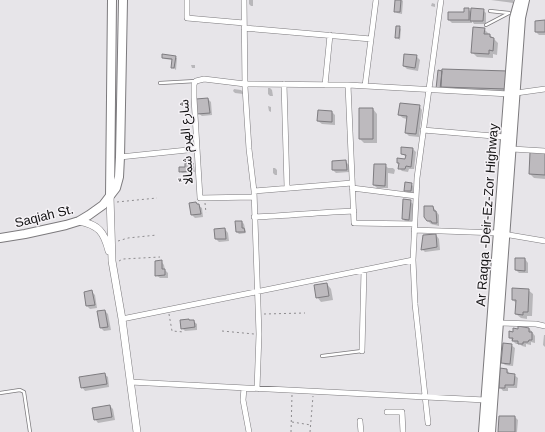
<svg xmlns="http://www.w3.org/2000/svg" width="545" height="432" viewBox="0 0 545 432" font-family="Helvetica,'Noto Sans Arabic',sans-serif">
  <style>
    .shadow { fill: #0003 }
    .building { fill: #bdbabe; stroke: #7e7c80 }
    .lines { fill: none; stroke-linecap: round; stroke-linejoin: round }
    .service-casing { stroke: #7c7a7d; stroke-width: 4 }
    .minor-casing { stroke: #7c7a7d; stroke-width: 6 }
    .secondary-casing { stroke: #7c7a7d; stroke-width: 8 }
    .primary-casing { stroke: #7c7a7d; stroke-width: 10 }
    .path { stroke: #8e8c8f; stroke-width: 1; stroke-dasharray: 2 3; stroke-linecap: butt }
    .service { stroke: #fff; stroke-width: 2.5 }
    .minor { stroke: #fff; stroke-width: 5 }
    .secondary { stroke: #fff; stroke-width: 7 }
    .primary { stroke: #fff; stroke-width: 8 }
    .labels { text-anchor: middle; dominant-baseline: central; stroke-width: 3; stroke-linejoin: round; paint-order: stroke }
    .street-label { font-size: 13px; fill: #131213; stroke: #f5f2f6 }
  </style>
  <rect width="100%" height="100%" fill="#e7e5e9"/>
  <path class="shadow" d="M249,0H253V6H251L249,4Z
    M396,0H402L403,1L402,14L397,13L395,11Z
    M491,0H513V3Z
    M432,3L435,4V7L431,6Z
    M468,9L471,12L483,10L486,13V24H474L472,21V23H452L449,20L465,13Z
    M545,21V35H539L536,32Z
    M399,27L401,29L400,40L396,37Z
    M484,29L498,43L497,55L493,54V58L477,57L472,52Z
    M416,56L420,60L418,71L407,69L404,66Z
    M163,57H175L177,58L176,70L172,67L173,60L165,59Z
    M191,65H195V68H192Z
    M441,72H508L511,93L446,91L442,87V91L439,90Z
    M268,88H270L272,90L273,96H270L268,94Z
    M234,89L241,90L243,92V94L235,93L233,91Z
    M208,99L211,102L212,115L202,116L198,113Z
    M268,106L271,107V112L269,111Z
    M419,106L422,110L419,137L409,136L406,133L407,119L403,118L399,115Z
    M373,109L377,114V143H364L360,139Z
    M332,112L335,115V125L322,124L318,121Z
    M413,149L416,152L414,169H409L408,172L402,171L399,168L400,164L398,162L406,160L407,157L402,154Z
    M545,154V179L534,178L530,174Z
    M346,162L349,165V172L336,173L333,170Z
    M192,164L194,166L195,172L182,173L180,171Z
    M385,165L388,168H393L395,170L394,174L388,173V188H377L374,185Z
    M273,168H275L277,170V175H275L273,173Z
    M411,184L413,186V193L407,192L406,191Z
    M410,201L413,204L412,223L406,222L403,219Z
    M198,205L202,208L203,217L195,218L192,215Z
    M433,207L439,215V226L431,224L428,221Z
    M242,222L244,224L246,233L239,234L237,232Z
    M225,229L228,233L229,241L219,242L216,239L215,230Z
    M436,235L439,239L440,250L425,252L422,249Z
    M525,259L528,263V273H519L516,270Z
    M161,261L164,265L165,270L168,273V278H160L156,275Z
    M327,284L331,289L333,300L321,302L317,297Z
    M528,290L533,294L532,316H527V319L521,318L516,314L517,304L513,300Z
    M85,292H92L95,295L97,308L90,309L87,306Z
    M105,311L108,314L111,330L104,331L101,328L98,312Z
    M193,321L197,324V330L185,331L182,328Z
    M529,328L535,336V343L531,342V345L526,344V347L522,346L520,344H516L510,338L514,333Z
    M544,335H545V347L543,345Z
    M511,345L515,348L513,366L505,365L502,362Z
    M507,370L510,374L514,375L518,378L517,388H508V391H503L500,387Z
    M104,374L108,377L109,387L85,391L82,387Z
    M110,406L113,409L115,420L98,423L95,419Z
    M515,417L518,420L517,432H499Z"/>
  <path class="building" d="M395,0H401L400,12H394Z
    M464,8H469V20H448V12H464Z
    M471,8L484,9L483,21H470Z
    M545,20V32H535V21Z
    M396,26H400L399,38H395Z
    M473,27L485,28L484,34H490V37L494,38L493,51L489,50V54L471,53Z
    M162,54L176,56L174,68H171L172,59L162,58Z
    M404,54L417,55L415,68L403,66Z
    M442,69L508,71L507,89L441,87Z
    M438,70L442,71L440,89H436Z
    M208,98L210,113L197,114L196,99Z
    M400,103L420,105L416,134L405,133L407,116L398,115Z
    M359,108H373V139H359Z
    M318,110L332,111V122L317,121Z
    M401,147L413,148L411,167L406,166L405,169H398L399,163H397V158L405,159L406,155L401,154Z
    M530,152L545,153V175L529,174Z
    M346,160L347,170H332V161Z
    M185,163H193V171L179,172V167H185Z
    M374,164H386L385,186L373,185Z
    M405,182L412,183L411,191H404Z
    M403,199L411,200L409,220L402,219Z
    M196,202L197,204H199L201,214L191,215L189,203Z
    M424,206H433L434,211H436L437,223H432L431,221H427L424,217Z
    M235,221H242V228H244L245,232H236Z
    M225,228L226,239H215L214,229Z
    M436,234L437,247L421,250L423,235Z
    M515,258H525V271L515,270Z
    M162,260V269H165V275L155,276V261Z
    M327,283L329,296L316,298L314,285Z
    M512,288L529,289L528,312H523V315L515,314L516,300H512Z
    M92,290L95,305L86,306L84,292Z
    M105,310L108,327L100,328L97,311Z
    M189,319V320H194L195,327L181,329L180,320Z
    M518,326L529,328V332H532V340H529L528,342H523V344H518V341H512L513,338H509V331L513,332V328L518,329Z
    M503,343L512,344L510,364L501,363Z
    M500,368L507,369V373L515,374L514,385H505V388H499Z
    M105,373L107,384L81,388L79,377Z
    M110,405L112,417L94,420L92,408Z
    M499,416H515V432H498Z"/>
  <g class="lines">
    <g class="service-casing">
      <path id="service" d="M490,11L509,13
        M486,25L509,13
        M160,83L196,81
        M322,356L362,351
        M0,393L20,390L24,392L30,432"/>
    </g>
    <g class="minor-casing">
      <path id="minor" d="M187,0V18L244,23
        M244,0L245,87L249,149L254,191L259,334L257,389
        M244,28L371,39
        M284,84L287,187
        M325,85L330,35
        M348,85L354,223L415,224
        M365,86L376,0
        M423,130L505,137
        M512,149L545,151
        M120,157L197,149
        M352,188L416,196
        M254,191L352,183
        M254,197L200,198L194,98V84L196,81L204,79L245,84L348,85L509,94L545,89
        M254,217C288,216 320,212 354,211
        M414,230L498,233L545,241
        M122,319L413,260
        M499,323L536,324L545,326
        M362,351L364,270
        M130,382L485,400
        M244,388L243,400L249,432
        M387,412H402L403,432
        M360,421L361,432
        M428,423L415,304L413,260L417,178L441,0"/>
    </g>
    <g class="secondary-casing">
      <path id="secondary" d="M110,196L112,261L122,319L137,432
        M79,221C99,225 104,232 109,251"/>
    </g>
    <g class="primary-casing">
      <path id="primary" d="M110,196L112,0
        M0,238L25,234L66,225L79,221L89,215L103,205L116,188L119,177L120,157L123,0
        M483,432L514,18L519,0
        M491,432L521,18L525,0"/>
    </g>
    <path class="path" d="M117,202L157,198
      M205,203L206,213
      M118,241L128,238L157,235
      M119,261L123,259L160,257
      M169,314L172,331L184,332
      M264,314L305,313
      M222,331L254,334
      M292,422L311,425
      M291,432L292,395
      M310,432L313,396"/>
    <use href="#service" class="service"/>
    <use href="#minor" class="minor"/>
    <use href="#secondary" class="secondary"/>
    <use href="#primary" class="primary"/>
  </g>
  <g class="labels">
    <g class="street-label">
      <text transform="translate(186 142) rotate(-93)">شارع الهرم شمالًا</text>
      <text transform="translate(487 215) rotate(-86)">Ar Raqqa -Deir-Ez-Zor Highway</text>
      <text transform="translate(44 216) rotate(-14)">Saqiah St.</text>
    </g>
  </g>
</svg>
